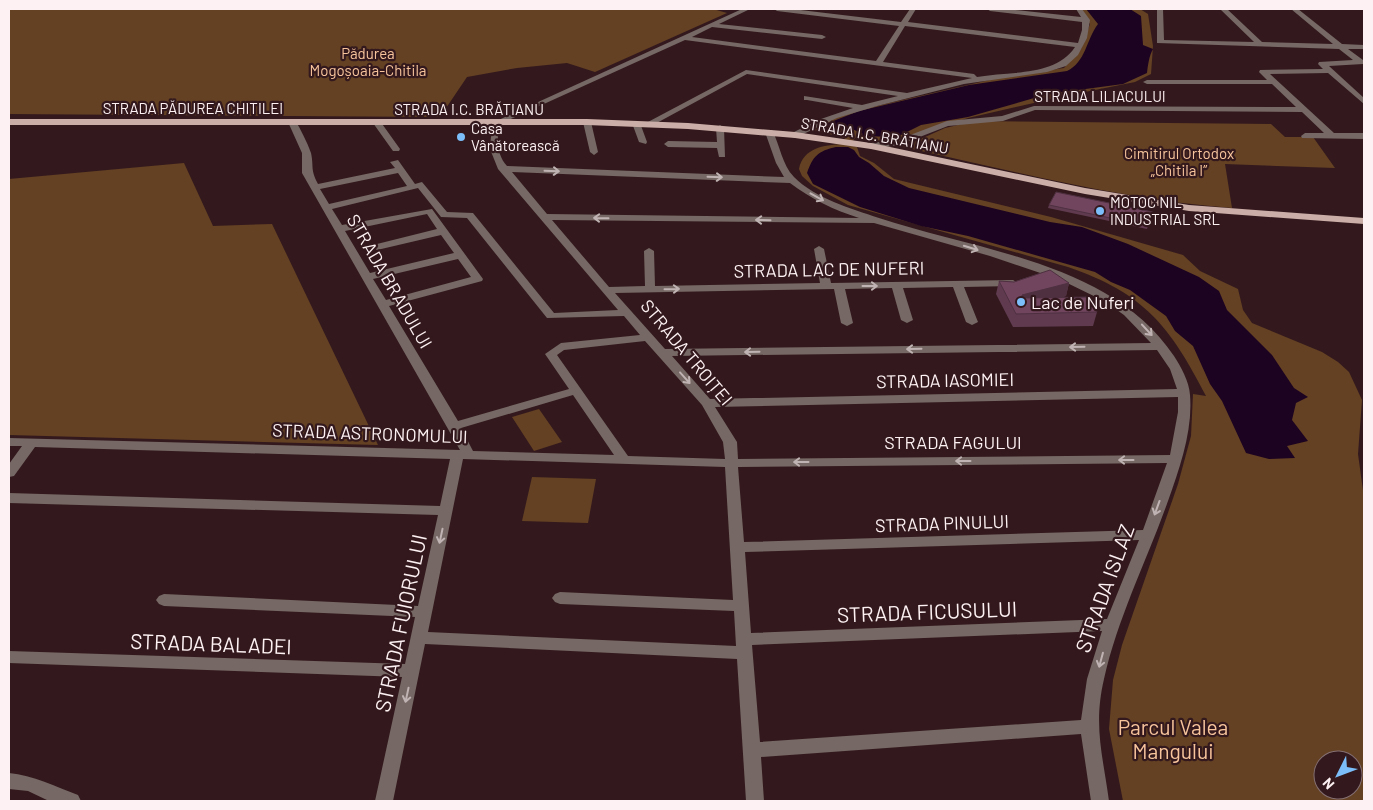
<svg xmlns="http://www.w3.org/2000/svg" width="1373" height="810" viewBox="0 0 1373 810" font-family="Barlow,sans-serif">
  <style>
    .green { fill: #644123; fill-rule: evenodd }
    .water { fill: #1c0321 }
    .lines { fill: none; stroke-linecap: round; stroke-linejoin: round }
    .minor { fill: #766864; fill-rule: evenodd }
    .major { fill: #cbaea7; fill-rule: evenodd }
    .wall { fill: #603b50 }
    .shaded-wall { fill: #4e3041 }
    .building { fill: #70455d; stroke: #4e3041 }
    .oneway { stroke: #c0b3b3 }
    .poi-dot { fill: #7cbef9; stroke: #33191d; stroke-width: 2 }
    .labels { text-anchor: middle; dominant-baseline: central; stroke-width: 4.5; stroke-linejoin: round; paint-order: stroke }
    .far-park-label { font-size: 15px; fill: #f7c49c; stroke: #33191d }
    .far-street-label { font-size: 15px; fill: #fdf1f3; stroke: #33191d }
    .far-poi-label { font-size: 15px; fill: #fdf1f3; stroke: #33191d; text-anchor: start }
    .street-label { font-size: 18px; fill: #fdf1f3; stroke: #33191d }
    .poi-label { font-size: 18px; fill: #fdf1f3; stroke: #33191d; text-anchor: start }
    .near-street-label { font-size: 21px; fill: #fdf1f3; stroke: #33191d }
    .near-park-label { font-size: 21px; fill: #f7c49c; stroke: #33191d }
  </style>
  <rect width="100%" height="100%" fill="#33191d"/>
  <path class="green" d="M9,9H713L727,13L595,72L567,63L517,68L467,77L440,117L9,114Z
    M1080,9H1140L1148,14L1153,46L1151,74L1135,82L1060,97L968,118L893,142L855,138L850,145L857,147L860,156L874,163L894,179L1051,217L1183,255L1200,271L1238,289L1243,310L1252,323L1322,352L1338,362L1349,372L1362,400L1358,454L1364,498V801H1123L1109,729L1113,680L1122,645L1178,484L1191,436L1193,394L1206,396C1170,326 1144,293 1068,267L848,205L813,186L802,176L799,169C803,148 824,145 842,144L845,138L814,130L836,117L868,108L998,78L1064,68L1081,49L1090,24ZM1323,760H1353V790H1323Z
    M975,121L1271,124L1285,137H1313L1335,168L1225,164L1232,208C1122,200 1010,170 903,147L945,128Z
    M184,163L213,226L272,224L378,445L9,435V179Z
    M539,409L562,442L534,451L512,417Z
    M532,477L596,479L588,523L522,521Z"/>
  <path class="water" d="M1086,9H1130L1141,16L1143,45L1153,49C1149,56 1148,65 1147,73L1123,84L1048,94L968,117L921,125L897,137L859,136L863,134L848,127L838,129L835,135L821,128L823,125L859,111L969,85L1067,71C1086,62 1086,40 1098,24Z
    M836,147H848L854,150L859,157L869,163L884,176L909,188L1050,222L1082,227L1128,244L1199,277L1219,291L1227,310L1272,355L1294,388L1308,397L1296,403L1292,420L1308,441L1287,446L1295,458L1269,459L1246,453L1222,401L1210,384L1193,346L1175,331L1166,316L1130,290L1111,282L1095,272L968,236L921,226L860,207L813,184L807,173C813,156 818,151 836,147Z"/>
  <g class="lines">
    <path class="minor" d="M742,9H750L719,24L822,35L826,37L822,39L712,27L692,37L876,61L899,26L777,11L774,9H792L901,22L910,9H916L908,22L1078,43L1082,30V22L990,11L987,9H1006L1081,17L1076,9H1082L1090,20L1087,38L1078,55L1066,66L1047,72L964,84L877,106L837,118L795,138L792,137V133L818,120L853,108L807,100H804V96L862,105L898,96L747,74L653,125L646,123L746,70L907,93L972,78L685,40L500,124C496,139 497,155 507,166L784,177L776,163L765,132L772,130C780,145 782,165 794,177C816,199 850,208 879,218C978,251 1111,262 1174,356C1181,367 1189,381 1190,395C1193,430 1180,467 1168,501C1147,560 1118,617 1104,679C1093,726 1103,756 1109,801H1091L1081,734L761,757L764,801H746L737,659L425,644L393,801H375L402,677L9,663V651L405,664L415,617L164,606L159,604L156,600L159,596L164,594L418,606L438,515L9,503V493L440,506L450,459L35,447L14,476L9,477V464L22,446H9V438L460,450L302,173V153L288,122L295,120C301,130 307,142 311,153C314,167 310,169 318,184L395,168L390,162L398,160L415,184L422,182L447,212L473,213L554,313L618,310L498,169L490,149L492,123ZM905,26L1075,47C1055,77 1009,71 977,77L974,74L883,62ZM512,172L790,183C811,199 834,210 859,218L547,214ZM398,173L407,186L329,204L320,189ZM418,188L441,217L467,218L547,318L624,316L640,335L561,343L545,354L569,389L458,421L389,306L482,281L483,279L432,209L342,225L332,209ZM427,214L437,229L373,245L372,247L377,250L441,235L454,253L370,273L345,231ZM552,220L874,223L990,256L1061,280L1104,301L1124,315L1151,343L665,349L615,293L834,289L841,323L847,326L853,323L845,289L892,288L901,320L907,323L913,320L903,288L953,287L966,322L972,325L978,322L964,287L1013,286L1018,283L1013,280L831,283L824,249L819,246L814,249L820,283L655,286L654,251L649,248L644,251L645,286L609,287ZM458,259L471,277L386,300L373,279ZM645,341L702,405L723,442L725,459L628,456L557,355L564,350ZM1157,350L1170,369L1177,389L710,399L672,356ZM573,395L614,455L473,451L461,428ZM1178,397V412L1170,455L738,459L737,442L715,407ZM463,459L725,467L733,600L560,592L555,594L552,598L555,602L560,604L734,611L736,646L428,632ZM1167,463L1143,530L744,542L738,467ZM1139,540L1107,619L751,633L745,552ZM1102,631L1087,679L1081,720L760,742L752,645Z
      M1157,9H1163L1164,40L1254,42L1220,9H1227L1262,42L1333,44L1291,9H1298L1342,44L1364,45V49H1348L1363,60V64L1329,66L1364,98V104L1328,73L1270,74L1334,133H1364V139L1302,138L1301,136L1305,133H1324L1302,112L1035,110L1003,121L948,126L899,145L871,149L867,146L871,143L897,140L947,121L1002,116L1034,106L1296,107L1272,84H1147L1143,82L1147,80H1267L1259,72L1260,70L1323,69L1318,64L1319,62L1353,60L1339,49L1157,43Z
      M587,119L591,122L598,152L594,155L590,152L583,122Z
      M374,121H380L400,149L399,151H393L373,123Z
      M633,121L640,123L647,142L646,144L639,142L632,123Z
      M720,125L724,128L725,157H719L717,148L668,147L664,144L668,141L717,142L716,128Z
      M9,773C33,775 56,787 78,795L81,801H49L28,791L9,789Z"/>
    <path class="major" d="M9,119H587L688,123L795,132L871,143L1085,188L1189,205L1364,218V224L1189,211L1085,194L871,149L795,138L688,129L587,125H9Z"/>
  </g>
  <path class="wall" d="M1049,205L1153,212L1147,229L1048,208Z
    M999,281L1014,282L1069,283L1066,296L1060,298L1097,312L1093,326L1013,327L996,294Z"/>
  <path class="shaded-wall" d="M1069,283L1066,296L1019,308L1022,295Z"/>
  <path class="building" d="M1056,192L1153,212L1148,226L1049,205Z
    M1050,270L1069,283L1022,295V298L1089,297L1097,312L1016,314L999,281L1014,282Z"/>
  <defs><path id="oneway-shaft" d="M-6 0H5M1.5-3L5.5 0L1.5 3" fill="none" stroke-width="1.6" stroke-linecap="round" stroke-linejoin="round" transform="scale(1.25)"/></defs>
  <g class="oneway">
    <use href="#oneway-shaft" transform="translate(552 171) rotate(2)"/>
    <use href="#oneway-shaft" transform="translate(715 177) rotate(2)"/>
    <use href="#oneway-shaft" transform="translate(817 197) rotate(29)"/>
    <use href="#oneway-shaft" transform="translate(601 218) rotate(-179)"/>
    <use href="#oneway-shaft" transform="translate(763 220) rotate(-179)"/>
    <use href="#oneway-shaft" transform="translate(971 248) rotate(17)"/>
    <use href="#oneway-shaft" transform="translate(870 286)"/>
    <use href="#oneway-shaft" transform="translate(672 289) rotate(-1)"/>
    <use href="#oneway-shaft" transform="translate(1147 330) rotate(47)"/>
    <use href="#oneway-shaft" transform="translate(1077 347) rotate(179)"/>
    <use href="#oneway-shaft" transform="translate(914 349) rotate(179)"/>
    <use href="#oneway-shaft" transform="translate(752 352) rotate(179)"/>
    <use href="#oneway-shaft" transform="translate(685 378) rotate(48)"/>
    <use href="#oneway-shaft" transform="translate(1126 460) rotate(180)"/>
    <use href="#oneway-shaft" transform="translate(963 461) rotate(180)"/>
    <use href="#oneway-shaft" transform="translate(801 462) rotate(180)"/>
    <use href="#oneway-shaft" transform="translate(1157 508) rotate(110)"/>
    <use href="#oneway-shaft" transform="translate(441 536) rotate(102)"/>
    <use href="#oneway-shaft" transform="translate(1101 660) rotate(105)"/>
    <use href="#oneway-shaft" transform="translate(407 695) rotate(102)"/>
  </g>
  <g class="poi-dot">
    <circle cx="461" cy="137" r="5"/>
    <circle cx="1100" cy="211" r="5"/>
    <circle cx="1021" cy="302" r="5"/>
  </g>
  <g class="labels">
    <g class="far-park-label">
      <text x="368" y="53">Pădurea<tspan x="368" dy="17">Mogoșoaia-Chitila</tspan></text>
      <text x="1179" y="153">Cimitirul Ortodox<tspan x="1179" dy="17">„Chitila I”</tspan></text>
    </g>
    <g class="far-street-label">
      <text x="1100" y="96">STRADA LILIACULUI</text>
      <text x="193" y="108">STRADA PĂDUREA CHITILEI</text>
      <text x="469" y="109">STRADA I.C. BRĂTIANU</text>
      <text transform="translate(875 135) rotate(10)">STRADA I.C. BRĂTIANU</text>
    </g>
    <g class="far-poi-label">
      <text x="471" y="128">Casa<tspan x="471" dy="17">Vânătorească</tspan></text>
      <text x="1110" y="202">MOTOC NIL<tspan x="1110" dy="17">INDUSTRIAL SRL</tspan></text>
    </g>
    <g class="street-label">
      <text transform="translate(829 269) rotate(-1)">STRADA LAC DE NUFERI</text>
      <text transform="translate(390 281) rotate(60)">STRADA BRADULUI</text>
      <text transform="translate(687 352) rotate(50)">STRADA TROIȚEI</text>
      <text transform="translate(945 380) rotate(-1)">STRADA IASOMIEI</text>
      <text transform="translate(370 433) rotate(2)">STRADA ASTRONOMULUI</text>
      <text x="953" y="442">STRADA FAGULUI</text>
      <text transform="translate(942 523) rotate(-2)">STRADA PINULUI</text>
    </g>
    <g class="poi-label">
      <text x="1031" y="302">Lac de Nuferi</text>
    </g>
    <g class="near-street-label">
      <text transform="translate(1104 588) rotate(-70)">STRADA ISLAZ</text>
      <text transform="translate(927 611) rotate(-2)">STRADA FICUSULUI</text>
      <text transform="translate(400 623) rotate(-78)">STRADA FUIORULUI</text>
      <text transform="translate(211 643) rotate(2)">STRADA BALADEI</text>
    </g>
    <g class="near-park-label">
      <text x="1173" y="726">Parcul Valea<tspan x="1173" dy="24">Mangului</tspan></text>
    </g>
  </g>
  <rect width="1373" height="810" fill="none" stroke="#fdf1f3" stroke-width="20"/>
  <g transform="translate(1338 775) rotate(228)"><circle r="24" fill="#33191d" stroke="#846f73"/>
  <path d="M0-4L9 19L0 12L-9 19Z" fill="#7cbef9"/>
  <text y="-8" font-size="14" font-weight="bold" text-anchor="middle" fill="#fdf1f3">N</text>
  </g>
</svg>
